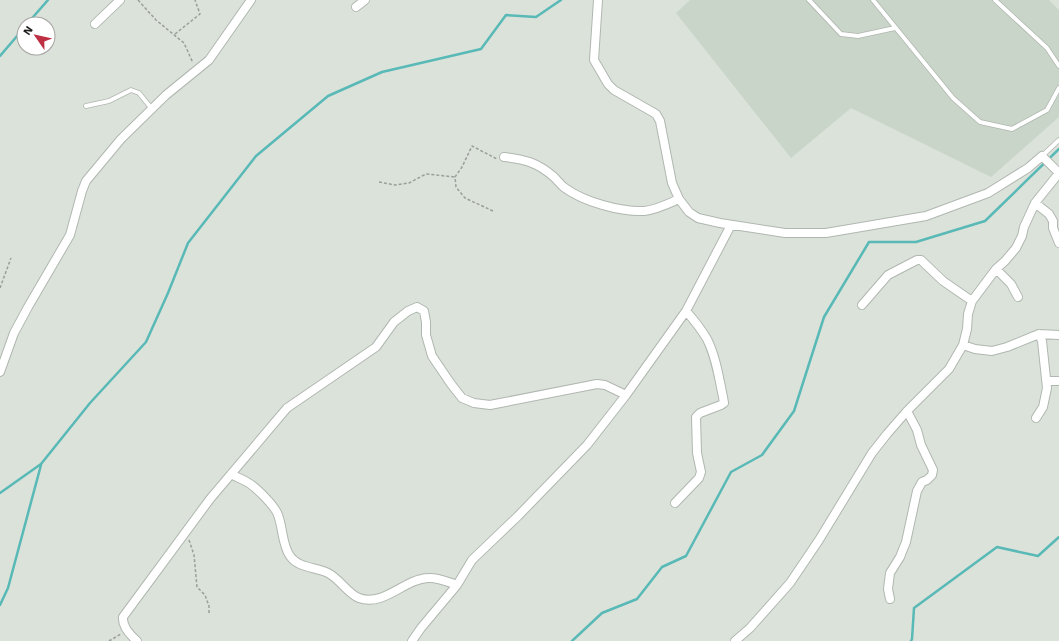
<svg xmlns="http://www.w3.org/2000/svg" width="1059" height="641" viewBox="0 0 1059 641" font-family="'Work Sans',sans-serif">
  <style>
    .built { fill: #c9d5c8 }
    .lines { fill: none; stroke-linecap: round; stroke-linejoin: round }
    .stream { stroke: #58b9b6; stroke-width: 2.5 }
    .service-casing { stroke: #b0b7b0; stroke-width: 5.5 }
    .minor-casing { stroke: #b0b7b0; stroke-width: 10 }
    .path { stroke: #9a9f99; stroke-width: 1.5; stroke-dasharray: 3 2; stroke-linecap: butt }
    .service { stroke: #fff; stroke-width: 4 }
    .minor { stroke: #fff; stroke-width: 8 }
  </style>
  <rect width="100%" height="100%" fill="#dbe2da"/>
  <path class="built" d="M690,0H1049L1059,10V117L991,177L851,108L791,158L676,13Z"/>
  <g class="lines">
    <path class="stream" d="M27,24L48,0
      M0,56L24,28
      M0,493L41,464L90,403L146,342L168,293L188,243L256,156L328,96L382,72L481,49L506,15L536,17L561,0
      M0,605L8,588L41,465
      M572,641L602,613L637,599L662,567L686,556L731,472L762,455L794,411L824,317L869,242H916L985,221L1059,149
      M911,641L912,639L914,608L997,547L1038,556L1059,537"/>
    <g class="service-casing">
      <path id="service" d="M809,0L841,34L858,36L895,28
        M873,0L953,98L980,122L1012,129L1047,110L1059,88
        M995,0L1047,48L1059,66
        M86,106L109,101L131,90L139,93L152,109
        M1042,156L1059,140"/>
    </g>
    <g class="minor-casing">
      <path id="minor" d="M598,0L594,60L608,84L614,90L656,114L660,121L672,183L679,199L689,212L698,218L720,223L785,233H826L926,216L988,193L1028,168L1042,156L1059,173
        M356,7L365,0
        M95,24L120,0
        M504,157C525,159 538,163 554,177C558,181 561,185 565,188C584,202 621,212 644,211C656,210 668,204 679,199
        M1035,203L1049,214L1053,221V228L1059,243
        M996,269L1011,284L1018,297
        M862,305L888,275L917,260H921L943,281L972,301
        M963,345L975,349L992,351L1007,347L1039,334L1059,335
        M0,372L14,333L28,307L70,235L82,191L86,181L121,139L166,95L209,60L251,0
        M1047,381H1059
        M1036,418L1043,407L1047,388L1042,341L1039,334
        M231,474C236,477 242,479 247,482C256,487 275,506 278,515C283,528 282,545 290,556C298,568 316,567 328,573C340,579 348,594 359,598C384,607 404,579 428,578C437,577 448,582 457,585
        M675,503L699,478L701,472L697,453L696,417L700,413L721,405L724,403L723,397C719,378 716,357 707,339C701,329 694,320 686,311
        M890,599L888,589L890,573L900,557L906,542L917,491L922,482L927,480L932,475L933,470L921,445L917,430L907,411
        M137,641C130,635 122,627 123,617L210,499L287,408L376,347L394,322L408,311L417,307L424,311L426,322V335L432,356L451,384L462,398L474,403L490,405L597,384L605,385L626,395
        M412,641L421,628L457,585L472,560L518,516L587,445L626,395L686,311L731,225
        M735,641L750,628L790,583L819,540L872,453L887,434L907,411L949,369L963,345L967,329L968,314L972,301L996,269L1005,261L1016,248L1022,236L1024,227L1035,203L1059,173"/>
    </g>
    <path class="path" d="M138,0L156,20L184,43L193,63
      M175,34L200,14L195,0
      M379,182L395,185L409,183L426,174L455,177
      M493,211L465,198L456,187L455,177L462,167L472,146L497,159
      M0,288L11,258
      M189,540L194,555L197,587L205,595L209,606V614
      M109,641L121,634"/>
    <use href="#service" class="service"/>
    <use href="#minor" class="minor"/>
  </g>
  <g transform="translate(36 36) rotate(304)"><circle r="19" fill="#ffffff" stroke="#a5a5a4"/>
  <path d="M0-3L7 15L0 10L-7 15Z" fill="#bf2f43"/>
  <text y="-6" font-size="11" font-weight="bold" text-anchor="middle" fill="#1d1f1c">N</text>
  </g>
</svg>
